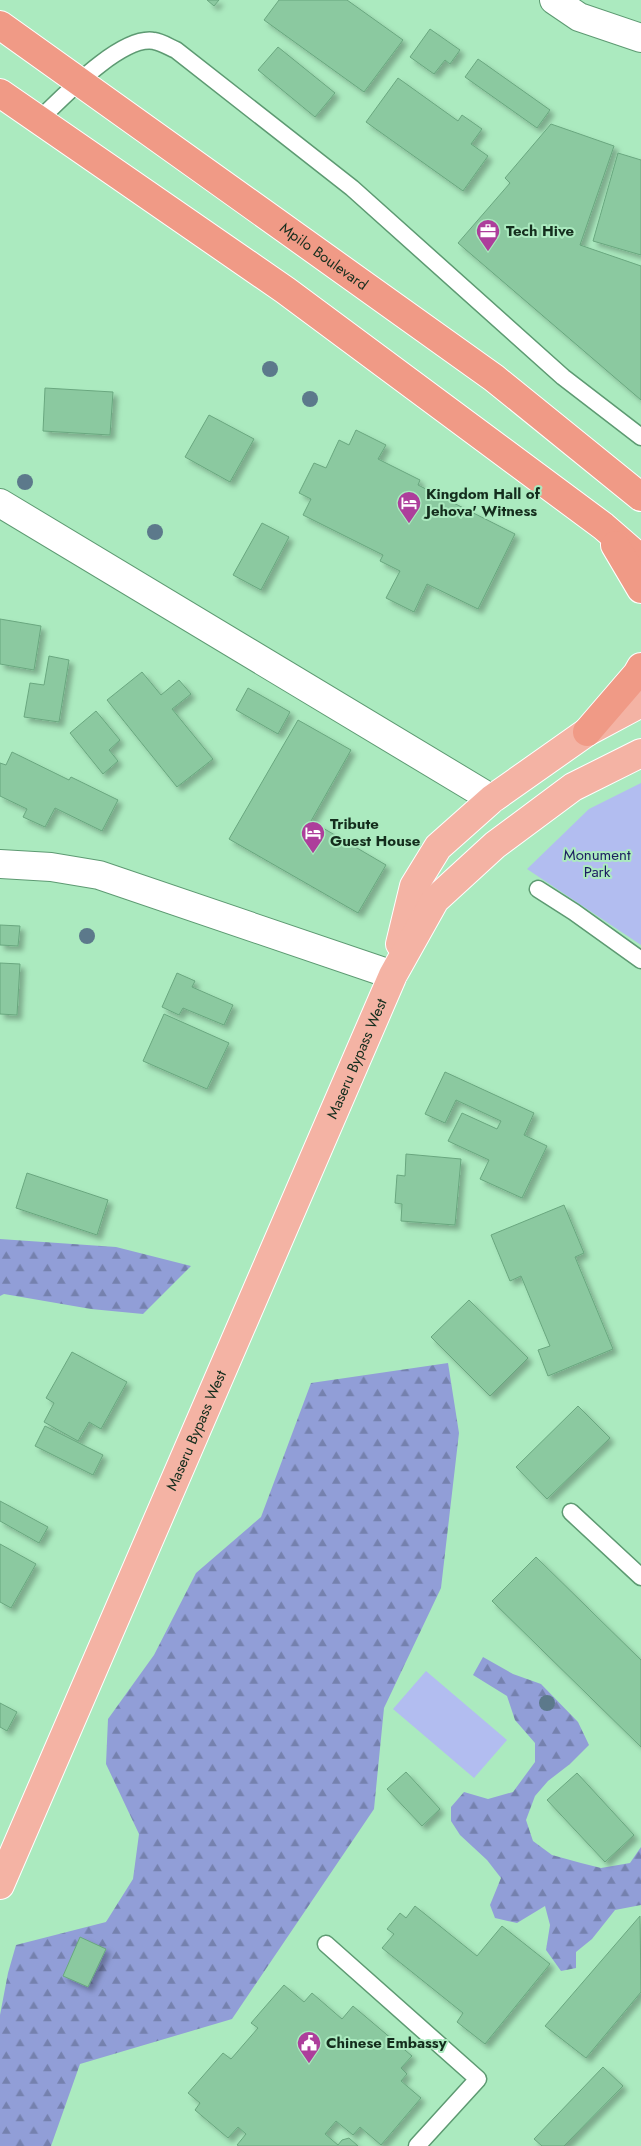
<svg xmlns="http://www.w3.org/2000/svg" width="641" height="2146" viewBox="0 0 641 2146" font-family="Jost,sans-serif">
  <style>
    .forest { fill: url(#forest-firs) }
    .park { fill: #b2bdf0 }
    .building { fill: #8bc9a0; stroke: #69a77f; filter: url(#shadow) }
    .lines { fill: none; stroke-linecap: round; stroke-linejoin: round }
    .service-casing { stroke: #5d9a72; stroke-width: 19 }
    .minor-casing { stroke: #5d9a72; stroke-width: 30 }
    .primary-casing { stroke: #fff; stroke-width: 30 }
    .trunk-casing { stroke: #fff; stroke-width: 30 }
    .service { stroke: #fff; stroke-width: 16 }
    .minor { stroke: #fff; stroke-width: 28 }
    .primary { stroke: #f4b3a4; stroke-width: 28 }
    .trunk { stroke: #f09a86; stroke-width: 28 }
    .tree { fill: #5c798b }
    .labels { text-anchor: middle; dominant-baseline: central; stroke-width: 4; stroke-linejoin: round; paint-order: stroke }
    .poi-label { font-size: 15px; font-weight: bold; fill: #142d1d; stroke: #abeabf; text-anchor: start }
    .street-label { font-size: 15px; fill: #142d1d; stroke: #abeabf }
    .park-label { font-size: 15px; fill: #1c1d60; stroke: #abeabf }
  </style>
  <defs>
    <pattern id="forest-firs" width="22" height="20" patternUnits="userSpaceOnUse" patternTransform="scale(1.25)"><rect width="22" height="20" fill="#919ed7"/><path d="M5 1l3.5 6h-7zM16 11l3.5 6h-7z" fill="#7581ae"/></pattern>
    <filter id="shadow"><feDropShadow dx="4.5" dy="4.5" stdDeviation="2.5" flood-color="#0004"/></filter>
  </defs>
  <rect width="100%" height="100%" fill="#abeabf"/>
  <path class="forest" d="M0,1239L116,1247L191,1266L143,1314L91,1309L4,1294L0,1296Z
    M448,1363L459,1433L441,1588L384,1708L374,1809L232,2019L80,2064L51,2146H0V2015L8,1973L16,1945L106,1922L133,1879L139,1834L106,1764L108,1719L154,1655L196,1573L261,1517L311,1383Z
    M483,1657L513,1674L541,1684L578,1722L589,1745L570,1764L548,1781L535,1796L526,1820L533,1841L552,1855L581,1863L601,1868L630,1863L641,1847V1905L615,1910L592,1939L576,1952V1968L561,1971L546,1950L550,1925L545,1906L517,1923L495,1918L490,1905L501,1878L487,1860L460,1835L451,1821V1807L464,1792L488,1799L513,1792L535,1762V1743L515,1720L507,1696L473,1675Z"/>
  <path class="park" d="M641,783V945L527,869L589,809Z
    M426,1671L507,1740L474,1778L393,1709Z"/>
  <path class="building" d="M207,0H219L214,6Z
    M279,0H347L403,40L364,92L264,20Z
    M430,29L460,50L450,64L445,60L434,74L410,57Z
    M278,47L335,93L315,117L258,70Z
    M478,59L550,110L537,128L465,77Z
    M398,78L458,121L462,115L482,129L471,144L488,156L463,191L366,122Z
    M551,124L614,146L580,245L641,266V400L458,243L510,183L505,178Z
    M618,153L641,160V255L593,241Z
    M45,388L113,392L110,435L43,431Z
    M209,415L254,439L230,482L185,457Z
    M356,430L386,445L378,459L420,480L418,485L515,534L478,609L427,584L414,612L386,598L400,571L380,561L383,555L303,515L311,499L299,493L314,463L326,468L339,440L349,445Z
    M262,523L289,537L261,590L233,575Z
    M0,619L41,626L34,670L0,664Z
    M49,656L69,660L59,722L24,717L30,683L44,685Z
    M142,672L161,695L179,680L191,694L172,709L213,759L177,787L107,700Z
    M248,688L290,712L278,734L236,710Z
    M96,711L120,740L109,750L118,761L103,774L70,733Z
    M298,720L351,750L311,821L386,865L358,913L229,839Z
    M12,752L69,780L71,777L118,800L102,831L55,808L45,827L23,817L27,809L0,796V763L6,765Z
    M0,925L20,926L18,946L0,945Z
    M0,963L20,964L17,1015L0,1014Z
    M177,973L195,981L192,987L233,1005L224,1025L183,1008L179,1015L162,1007Z
    M164,1014L229,1043L207,1089L143,1061Z
    M445,1072L534,1113L524,1135L547,1146L522,1198L480,1179L489,1160L448,1141L462,1113L497,1129L501,1121L456,1100L445,1123L425,1114Z
    M406,1154L461,1159L455,1225L401,1221L402,1204L395,1203L397,1175L405,1176Z
    M27,1173L108,1200L97,1235L16,1208Z
    M564,1205L584,1253L575,1257L613,1349L548,1376L538,1350L550,1346L521,1276L510,1281L491,1235Z
    M469,1300L528,1358L490,1396L431,1337Z
    M72,1352L127,1382L101,1429L89,1422L78,1441L44,1422L54,1403L46,1398Z
    M578,1406L610,1438L547,1499L516,1467Z
    M45,1426L103,1455L93,1475L35,1446Z
    M0,1501L48,1527L39,1543L0,1521Z
    M0,1544L36,1564L11,1608L0,1602Z
    M536,1557L641,1660V1747L492,1601Z
    M0,1703L17,1712L7,1731L0,1727Z
    M406,1772L440,1809L422,1826L387,1789Z
    M577,1773L634,1835L605,1862L547,1800Z
    M415,1906L477,1956L502,1926L550,1964L485,2044L457,2022L463,2013L382,1948L394,1934L387,1929L400,1913L406,1918Z
    M640,1916L641,1992L586,2058L545,2026Z
    M80,1937L106,1949L88,1987L63,1976Z
    M284,1985L304,2002L312,1993L342,2019L353,2006L412,2056L401,2068L407,2074L401,2081L421,2098L381,2145L360,2127L353,2135L336,2121L325,2134L338,2145L342,2140L349,2138L358,2146H239L237,2145L246,2134L238,2127L228,2138L195,2110L200,2103L188,2093L223,2053L231,2059L258,2028L251,2023Z
    M603,2067L623,2086L564,2146H542L534,2139Z"/>
  <g class="lines">
    <g class="service-casing">
      <path id="service" d="M39,120C62,98 121,35 154,41C161,42 169,47 176,50L352,188L563,377L641,437
        M538,889L574,912L641,960
        M571,1512L641,1577
        M326,1944L478,2079L417,2146"/>
    </g>
    <g class="minor-casing">
      <path id="minor" d="M554,0L579,17L641,38
        M0,503L492,799
        M0,864L51,867L99,875L393,975"/>
    </g>
    <g class="primary-casing">
      <g id="primary">
        <path d="M400,944L414,886L438,847L492,799L587,732L641,703"/>
        <path id="s1" d="M0,1885L393,975L435,900L495,845L573,787L641,753"/>
      </g>
    </g>
    <g class="trunk-casing">
      <g id="trunk">
        <path id="s2" d="M0,25L494,378L641,497"/>
        <path d="M0,93L285,290L603,526L641,559"/>
        <path d="M615,545L641,589"/>
        <path d="M587,732L637,674L641,667"/>
      </g>
    </g>
    <use href="#service" class="service"/>
    <use href="#minor" class="minor"/>
    <use href="#primary" class="primary"/>
    <use href="#trunk" class="trunk"/>
  </g>
  <g class="tree">
    <circle cx="270" cy="369" r="8"/>
    <circle cx="310" cy="399" r="8"/>
    <circle cx="25" cy="482" r="8"/>
    <circle cx="155" cy="532" r="8"/>
    <circle cx="87" cy="936" r="8"/>
    <circle cx="547" cy="1703" r="8"/>
  </g>
  <defs>
    <g id="office-pin" transform="scale(1.25)"><path d="M0 17L-7.5 6A9.5 9.5 0 1 1 7.5 6Z" fill="#ad3e9b" stroke="#abeabf"/><path d="M-6-3h4V-5.5h4V-3h4V5H-6ZM-1-4.5V-3h2v-1.5ZM-6 0V1H6V0Z" fill="#fff"/></g>
    <g id="hotel-pin" transform="scale(1.25)"><path d="M0 17L-7.5 6A9.5 9.5 0 1 1 7.5 6Z" fill="#ad3e9b" stroke="#abeabf"/><path d="M-6-4.5h1.5V1H6V5H4.5V3h-9V5H-6ZM-4 0a1.8 1.8 0 1 1 3.6 0ZM.5 0V-2.5h3Q6-2.5 6 0Z" fill="#fff"/></g>
    <g id="civic-pin" transform="scale(1.25)"><path d="M0 17L-7.5 6A9.5 9.5 0 1 1 7.5 6Z" fill="#ad3e9b" stroke="#abeabf"/><path d="M-.6-6.5H3V-4.5H.6V-3L4-1V1h2V6H-6V1h2V-1L-.6-3ZM-1.2 2.5V6h2.4V2.5Z" fill="#fff"/></g>
  </defs>
  <g fill-rule="evenodd">
    <use href="#office-pin" x="488" y="231"/>
    <use href="#hotel-pin" x="409" y="503"/>
    <use href="#hotel-pin" x="313" y="833"/>
    <use href="#civic-pin" x="309" y="2043"/>
  </g>
  <g class="labels">
    <g class="poi-label">
      <text x="506" y="231">Tech Hive</text>
      <text x="426" y="494">Kingdom Hall of<tspan x="426" dy="17">Jehova' Witness</tspan></text>
      <text x="330" y="824">Tribute<tspan x="330" dy="17">Guest House</tspan></text>
      <text x="326" y="2043">Chinese Embassy</text>
    </g>
    <g class="street-label">
      <text stroke="none"><textPath href="#s2" startOffset="398">Mpilo Boulevard</textPath></text>
      <text stroke="none"><textPath href="#s1" startOffset="900">Maseru Bypass West</textPath></text>
      <text stroke="none"><textPath href="#s1" startOffset="495">Maseru Bypass West</textPath></text>
    </g>
    <g class="park-label">
      <text x="597" y="855">Monument<tspan x="597" dy="17">Park</tspan></text>
    </g>
  </g>
</svg>
